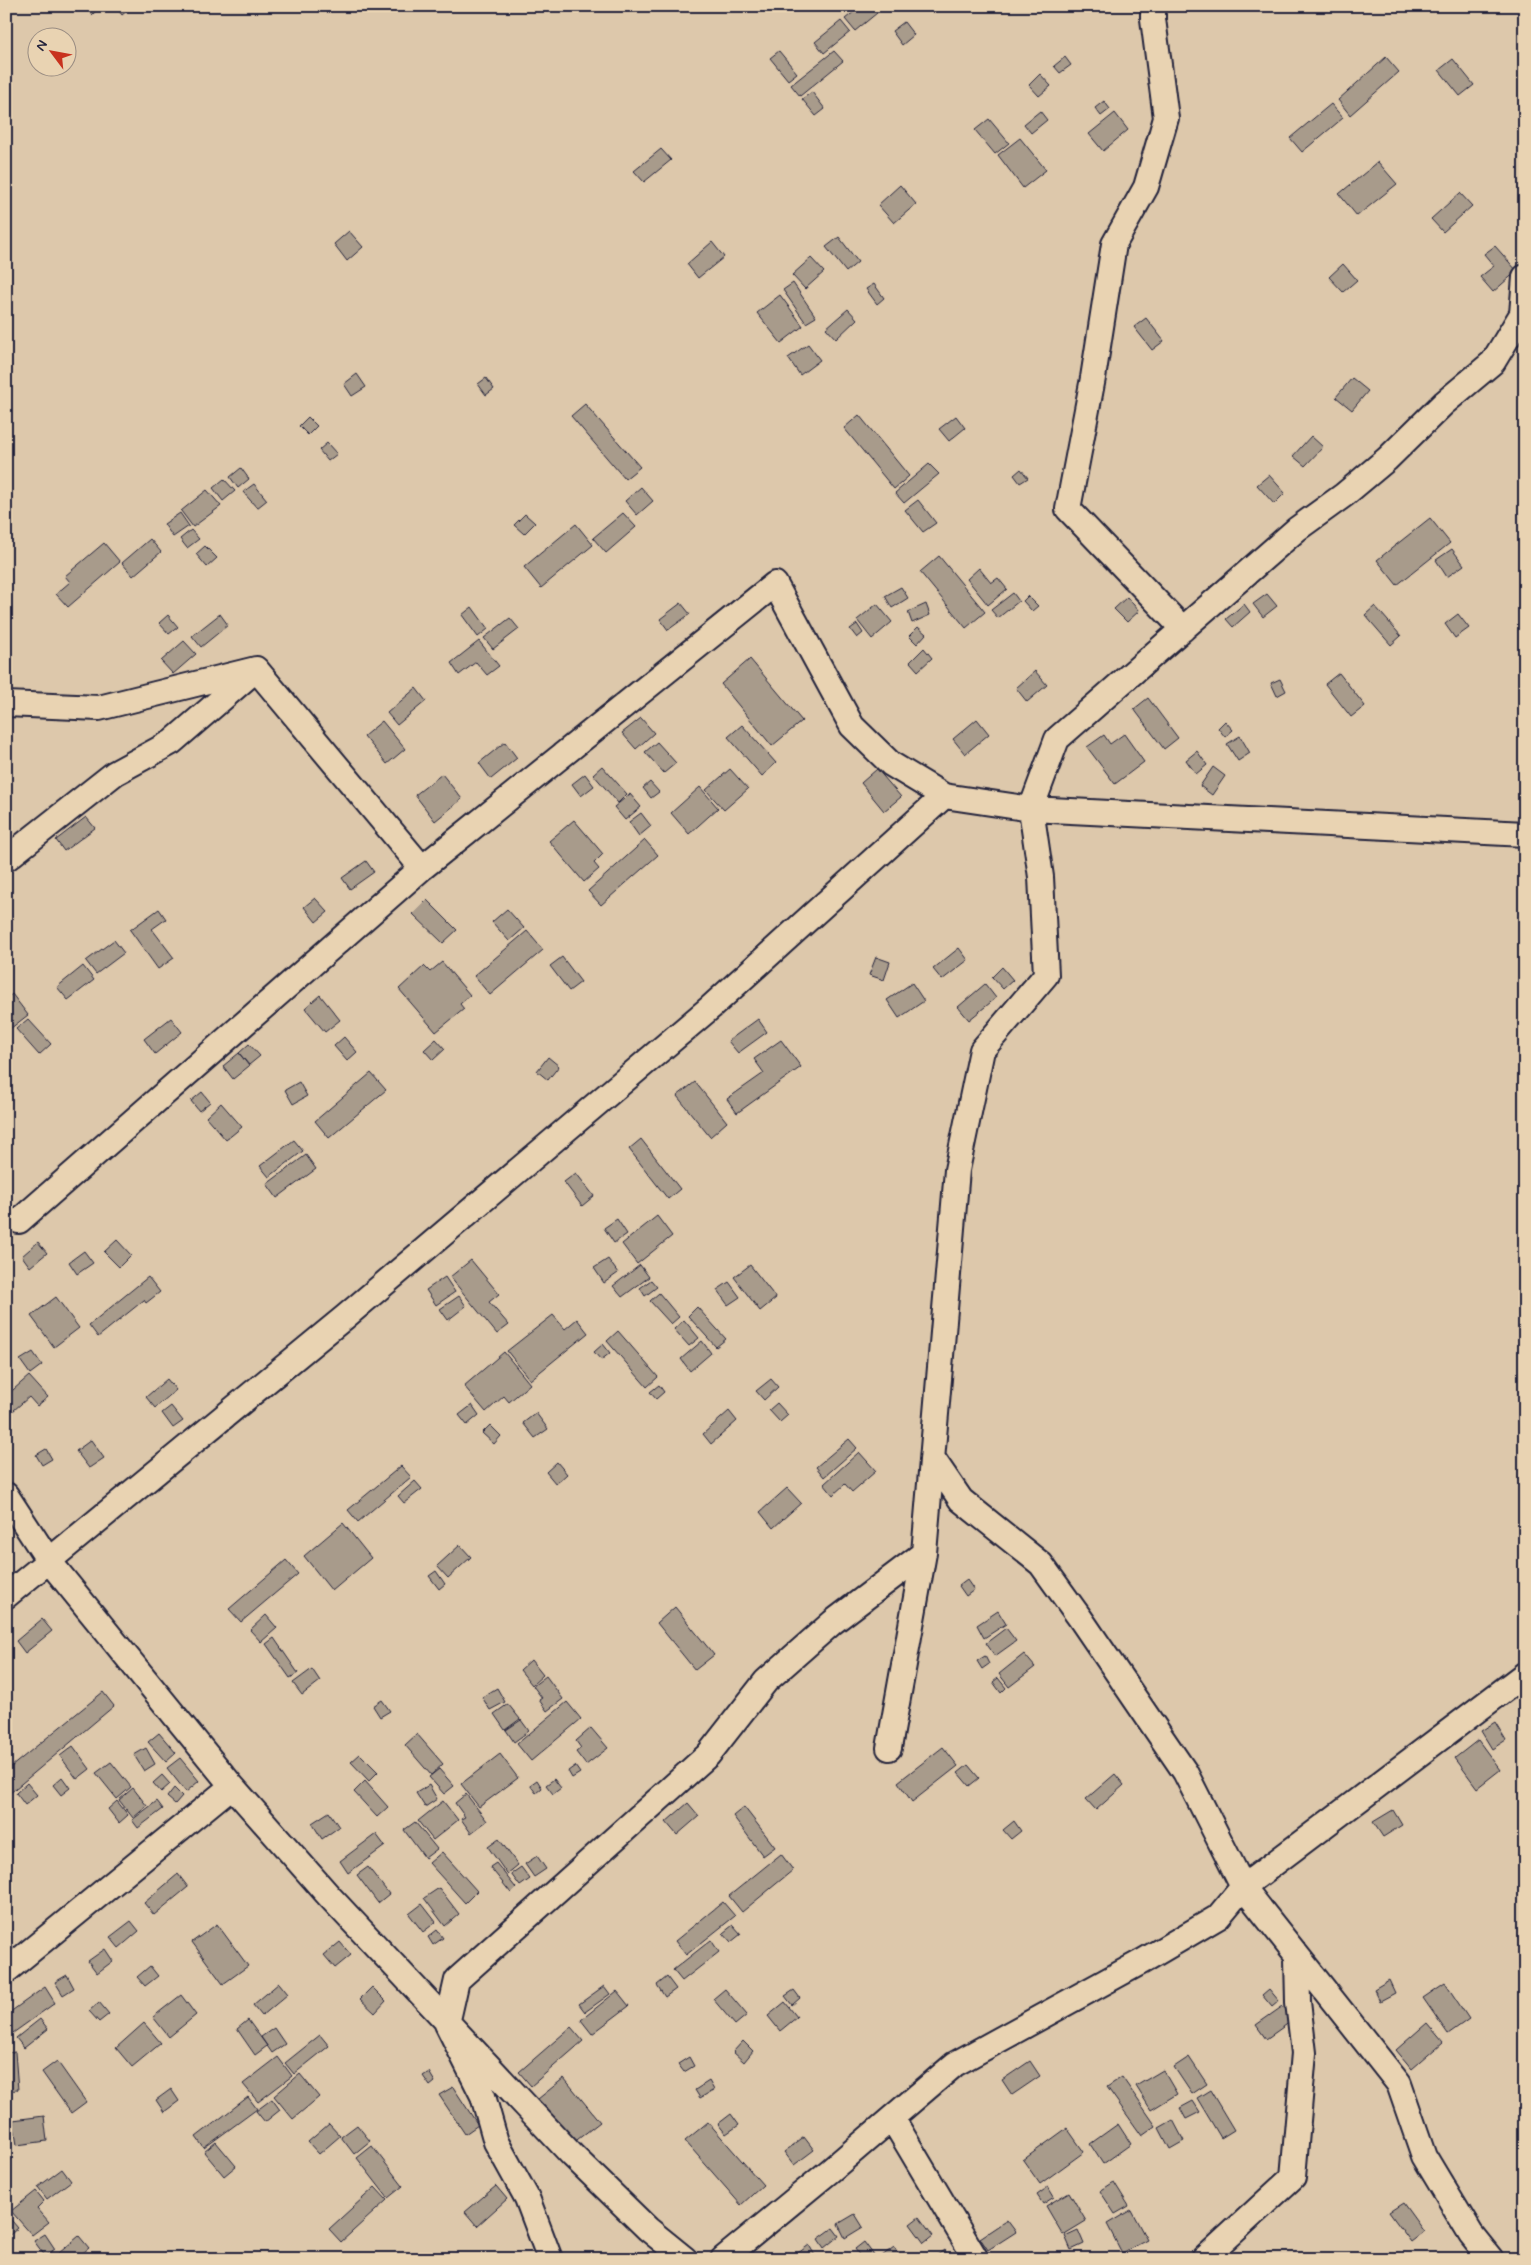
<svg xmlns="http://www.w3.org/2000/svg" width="1531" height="2265" viewBox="0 0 1531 2265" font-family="Mynerve,sans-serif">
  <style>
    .building { fill: #a89b8b; stroke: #22223b }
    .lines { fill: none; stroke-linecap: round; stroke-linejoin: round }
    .street-casing { stroke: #22223b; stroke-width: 28 }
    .street { stroke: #e9d3b2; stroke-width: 24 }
  </style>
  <rect width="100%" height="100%" fill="#ddc8ab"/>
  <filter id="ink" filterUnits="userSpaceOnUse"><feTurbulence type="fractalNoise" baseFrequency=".02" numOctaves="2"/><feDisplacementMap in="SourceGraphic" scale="10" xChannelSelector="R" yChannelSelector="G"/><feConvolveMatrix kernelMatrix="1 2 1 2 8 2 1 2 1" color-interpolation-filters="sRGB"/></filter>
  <g filter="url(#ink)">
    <path class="building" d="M83,6H101L92,15Z
      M115,6H133L122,15Z
      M850,6H872L877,13L855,31L845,19L855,11Z
      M841,21L850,32L824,53L815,42Z
      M904,22L914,35L902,45L892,31Z
      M779,51L797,73L788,80L770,58Z
      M834,51L843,61L800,96L791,85Z
      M1065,57L1071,65L1060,73L1054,66Z
      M1386,57L1399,72L1350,115L1338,100Z
      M1453,59L1474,85L1460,96L1439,70Z
      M1040,74L1051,86L1039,96L1029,85Z
      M812,92L825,109L816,116L802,99Z
      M1104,101L1110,109L1101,116L1095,108Z
      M1331,104L1343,118L1302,152L1290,138Z
      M1040,111L1047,120L1031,133L1024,124Z
      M1115,113L1128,130L1103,151L1089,134Z
      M989,119L1009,143L995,154L975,130Z
      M1020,138L1046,170L1023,188L998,155Z
      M661,149L671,160L644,182L634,171Z
      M1378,162L1397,184L1357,216L1339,194Z
      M900,185L916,204L894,223L878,205Z
      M1460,193L1472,206L1443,232L1431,219Z
      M349,231L363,247L347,261L334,244Z
      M839,237L858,262L846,272L826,247Z
      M712,242L724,257L698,278L687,264Z
      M1495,246L1517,271L1493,292L1480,277L1494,266L1484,254Z
      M811,258L824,272L805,289L792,275Z
      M1343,264L1357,280L1343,292L1329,277Z
      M793,283L816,317L806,323L783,290Z
      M874,284L884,298L877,304L866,289Z
      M780,295L803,326L781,343L757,313Z
      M848,309L857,319L836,339L826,328Z
      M1146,318L1164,341L1152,350L1134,327Z
      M808,344L820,360L800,375L788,358Z
      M357,374L366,387L352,396L344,384Z
      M486,378L494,389L486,395L478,384Z
      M1352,378L1368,391L1352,410L1336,397Z
      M585,404L640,467L625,479L571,416Z
      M859,415L909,476L894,489L844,428Z
      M956,416L965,428L949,441L939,429Z
      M308,417L317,426L308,435L299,426Z
      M1311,436L1323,447L1305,466L1293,456Z
      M327,443L337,454L328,461L319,450Z
      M929,464L939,474L904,503L895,493Z
      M241,468L249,479L238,488L230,477Z
      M1021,469L1028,478L1020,483L1014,475Z
      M1269,475L1285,493L1274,504L1257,485Z
      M224,479L235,491L223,501L213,488Z
      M254,484L267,500L257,508L243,492Z
      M641,487L653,501L637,515L625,501Z
      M207,490L221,506L193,527L181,511Z
      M918,500L936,523L923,532L905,510Z
      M180,513L189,526L173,537L164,524Z
      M623,513L636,527L606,553L593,538Z
      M525,514L535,523L524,534L514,525Z
      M1430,518L1450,543L1397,585L1377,560Z
      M576,524L593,545L541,588L524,567Z
      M191,530L199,539L187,548L180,539Z
      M150,539L161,552L133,576L122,563Z
      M104,543L120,562L68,607L56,594L70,582L65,576Z
      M205,546L217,558L207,567L196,554Z
      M1452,549L1464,565L1447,577L1436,560Z
      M939,556L985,612L966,628L920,572Z
      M979,568L991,583L998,578L1007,589L988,605L967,579Z
      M901,587L908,598L892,608L885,596Z
      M1013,593L1019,601L998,618L991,610Z
      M1267,594L1277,606L1263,617L1253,604Z
      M1028,596L1038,606L1032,611L1023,601Z
      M1127,597L1139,611L1127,622L1114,609Z
      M681,603L690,614L668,630L660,619Z
      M877,604L892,622L872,639L857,620Z
      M926,604L930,615L912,623L908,612Z
      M1244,604L1250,612L1233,627L1226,619Z
      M1375,606L1401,636L1391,645L1365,615Z
      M472,607L488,629L478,637L462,615Z
      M220,614L228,625L201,647L192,636Z
      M1458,614L1469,628L1455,638L1445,624Z
      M168,615L178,627L169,634L159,623Z
      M510,618L519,629L493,649L484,638Z
      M857,624L863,633L857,638L850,629Z
      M918,627L926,634L917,644L909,636Z
      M184,641L196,654L173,674L161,661Z
      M479,641L499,666L487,675L476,662L459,675L451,663Z
      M924,648L932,658L918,671L910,662Z
      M750,659L802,721L772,746L721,684Z
      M1035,671L1047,685L1027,702L1016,688Z
      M1339,673L1365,706L1351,717L1325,684Z
      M1280,679L1286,691L1277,696L1271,683Z
      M416,688L426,701L397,725L387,713Z
      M1148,698L1178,738L1164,749L1134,709Z
      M641,718L654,733L636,749L622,733Z
      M977,719L989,734L965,754L953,739Z
      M382,721L405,749L387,764L364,736Z
      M1225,721L1233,730L1225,737L1218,728Z
      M742,725L776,763L762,776L728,737Z
      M1124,734L1144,762L1115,784L1087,747L1104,735L1110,744Z
      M1240,736L1250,753L1238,761L1227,744Z
      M505,742L517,758L491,779L479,763Z
      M657,742L676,763L664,773L645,752Z
      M1197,751L1207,765L1196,774L1186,760Z
      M602,766L627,794L618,803L593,774Z
      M1213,767L1225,776L1212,795L1200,786Z
      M730,769L748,789L724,810L706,790Z
      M877,769L901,797L884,811L861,783Z
      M442,774L462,799L435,821L415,795Z
      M585,774L594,786L581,796L572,784Z
      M650,782L659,792L651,798L643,788Z
      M700,787L718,808L689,834L671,813Z
      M630,794L641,807L625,820L614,807Z
      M641,813L651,826L639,836L629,822Z
      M86,817L95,828L64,851L56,840Z
      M574,820L603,854L594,863L599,869L584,882L549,841Z
      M645,840L658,855L601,905L588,891Z
      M366,861L374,872L350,889L342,878Z
      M315,898L328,912L316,922L304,907Z
      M427,900L457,930L443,943L413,914Z
      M159,909L166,919L152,929L174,958L158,969L130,930Z
      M507,909L524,928L509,941L492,922Z
      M527,931L543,950L490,995L474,976Z
      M114,940L124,953L96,974L86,961Z
      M959,948L968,960L942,980L933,969Z
      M562,957L581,982L569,991L550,966Z
      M876,957L890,962L884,980L869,975Z
      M442,962L470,995L460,1004L464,1009L436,1032L399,989L424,966L430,972Z
      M83,966L94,980L68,1000L57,987Z
      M1002,967L1013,980L1003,989L992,977Z
      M912,983L924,1001L899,1018L887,1000Z
      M985,984L996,998L969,1020L958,1007Z
      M12,994L28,1015L6,1032V999Z
      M320,995L340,1020L325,1032L305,1008Z
      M171,1018L182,1032L155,1054L144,1039Z
      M28,1019L51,1044L39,1055L16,1029Z
      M758,1019L767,1032L738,1053L728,1041Z
      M344,1037L357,1052L347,1061L334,1046Z
      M436,1039L445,1049L433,1060L424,1050Z
      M781,1040L801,1067L737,1113L727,1099L764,1073L754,1059Z
      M249,1044L260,1056L249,1065L239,1053Z
      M239,1053L249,1066L233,1079L223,1066Z
      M548,1057L559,1066L548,1080L537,1071Z
      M371,1073L386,1090L329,1138L315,1121Z
      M299,1082L307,1096L293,1104L285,1090Z
      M695,1082L727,1122L710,1137L677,1096Z
      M202,1092L210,1102L199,1111L191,1101Z
      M221,1103L242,1127L226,1140L206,1117Z
      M641,1139L680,1189L668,1199L629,1149Z
      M294,1140L303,1151L269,1177L260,1166Z
      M306,1155L316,1169L277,1198L267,1184Z
      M576,1173L594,1196L582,1206L564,1182Z
      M657,1216L672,1236L637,1264L622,1244Z
      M617,1219L627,1234L614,1243L604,1228Z
      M117,1240L131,1255L119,1267L104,1252Z
      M38,1242L47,1253L30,1267L22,1256Z
      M84,1251L93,1263L77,1274L69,1262Z
      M608,1259L618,1273L604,1283L594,1268Z
      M471,1260L499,1294L489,1302L509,1325L497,1334L450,1277Z
      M640,1265L649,1277L622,1297L613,1286Z
      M750,1265L776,1298L760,1311L734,1277Z
      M148,1277L160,1292L146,1303L144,1300L98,1337L89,1325Z
      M445,1277L455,1292L436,1305L426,1290Z
      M651,1280L657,1287L645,1296L640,1288Z
      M729,1282L740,1297L728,1305L717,1290Z
      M659,1293L679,1317L671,1324L650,1301Z
      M459,1296L466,1306L448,1320L440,1309Z
      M56,1297L79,1328L54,1347L31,1316Z
      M697,1307L726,1339L716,1347L688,1316Z
      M553,1315L565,1329L577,1319L588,1333L530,1380L507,1351Z
      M684,1320L699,1338L689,1346L674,1329Z
      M618,1331L658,1377L647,1387L607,1341Z
      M702,1341L711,1353L690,1371L681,1359Z
      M603,1344L610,1353L601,1360L594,1352Z
      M33,1352L42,1365L30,1374L20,1360Z
      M504,1352L530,1384L509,1402L504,1396L486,1412L464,1386Z
      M29,1376L48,1397L37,1406L29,1397L6,1417V1396Z
      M167,1379L176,1390L155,1408L146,1397Z
      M771,1379L778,1387L764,1400L756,1391Z
      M659,1385L664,1392L656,1399L650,1392Z
      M777,1403L788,1415L780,1422L769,1410Z
      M472,1405L479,1415L467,1425L459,1415Z
      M171,1406L183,1421L173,1428L162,1413Z
      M729,1411L737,1421L711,1444L703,1434Z
      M536,1413L548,1429L535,1438L523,1423Z
      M490,1425L501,1436L494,1444L482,1433Z
      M849,1439L857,1448L824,1477L816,1467Z
      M91,1440L104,1458L89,1468L76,1451Z
      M46,1449L52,1459L42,1465L36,1455Z
      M859,1452L876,1471L852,1492L845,1484L833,1495L824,1484Z
      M557,1462L567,1474L556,1484L546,1472Z
      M401,1466L411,1477L358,1522L348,1510Z
      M415,1481L422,1489L404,1503L398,1496Z
      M787,1488L801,1503L773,1528L760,1512Z
      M343,1523L371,1558L332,1591L304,1556Z
      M460,1545L471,1557L448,1578L437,1566Z
      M286,1560L298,1574L241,1622L229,1609Z
      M436,1571L445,1584L439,1589L429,1576Z
      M967,1580L974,1590L966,1596L959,1586Z
      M675,1607L714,1655L695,1670L657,1623Z
      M998,1611L1006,1624L984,1638L977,1625Z
      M266,1615L277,1628L261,1642L250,1630Z
      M42,1619L52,1631L25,1653L16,1641Z
      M1006,1628L1016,1641L995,1656L986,1643Z
      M274,1638L298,1673L290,1678L266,1644Z
      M1024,1654L1035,1667L1009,1687L999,1674Z
      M985,1656L989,1664L982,1669L977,1661Z
      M531,1660L543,1675L532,1685L520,1670Z
      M312,1669L320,1681L302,1695L293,1683Z
      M546,1676L563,1699L547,1711L539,1700L542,1698L533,1686Z
      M998,1678L1006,1688L1001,1693L993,1682Z
      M497,1688L505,1702L490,1710L482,1697Z
      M103,1692L114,1706L9,1794L6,1790V1771Z
      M382,1700L390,1711L380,1717L373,1706Z
      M567,1702L581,1719L531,1761L517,1744Z
      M508,1704L520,1719L505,1730L494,1714Z
      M521,1720L529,1731L514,1742L506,1730Z
      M1495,1722L1506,1740L1492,1749L1481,1731Z
      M591,1728L608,1748L586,1765L576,1752L581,1748L576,1741Z
      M159,1733L176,1753L166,1762L148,1742Z
      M417,1734L443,1764L431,1775L405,1745Z
      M1478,1740L1500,1770L1477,1788L1455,1758Z
      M73,1746L90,1769L77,1779L60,1756Z
      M943,1747L958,1766L912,1802L898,1782Z
      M146,1748L155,1764L144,1771L134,1755Z
      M360,1754L378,1772L369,1781L351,1762Z
      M500,1754L518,1778L479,1807L461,1784Z
      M180,1758L199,1781L186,1792L167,1768Z
      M111,1762L131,1787L117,1799L96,1773Z
      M968,1765L979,1778L969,1786L958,1773Z
      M575,1766L580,1773L572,1778L568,1771Z
      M439,1769L454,1786L444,1794L429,1777Z
      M1115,1774L1124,1785L1096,1810L1086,1799Z
      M162,1775L170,1784L161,1792L153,1783Z
      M62,1777L70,1788L61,1795L53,1785Z
      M554,1779L561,1788L553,1794L546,1785Z
      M537,1780L542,1788L536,1793L530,1785Z
      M365,1781L388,1807L377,1817L354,1792Z
      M27,1783L37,1795L25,1805L16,1793Z
      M429,1785L437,1799L425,1807L416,1793Z
      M133,1788L147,1806L133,1818L119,1800Z
      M174,1788L182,1796L175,1804L167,1797Z
      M466,1794L487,1821L471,1833L461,1819L465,1817L455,1803Z
      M117,1801L128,1815L119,1823L108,1809Z
      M157,1801L163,1809L138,1828L132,1820Z
      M443,1801L458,1820L433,1840L418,1821Z
      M688,1803L699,1816L677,1835L666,1822Z
      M744,1807L775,1847L763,1856L733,1816Z
      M1393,1810L1402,1825L1383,1837L1373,1822Z
      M329,1812L339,1827L322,1839L312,1823Z
      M1014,1821L1021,1831L1011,1839L1003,1830Z
      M415,1822L437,1849L425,1858L404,1830Z
      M376,1834L385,1846L348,1873L340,1861Z
      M499,1839L518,1865L507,1874L488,1847Z
      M442,1852L477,1891L465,1903L429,1863Z
      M781,1854L793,1870L742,1912L729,1896Z
      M537,1856L546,1869L534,1877L525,1864Z
      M496,1863L516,1888L511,1893L490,1867Z
      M368,1867L389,1894L378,1903L357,1875Z
      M521,1867L530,1879L520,1886L511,1874Z
      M178,1874L188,1887L154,1915L144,1903Z
      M439,1888L459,1914L445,1926L424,1898Z
      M723,1902L735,1916L686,1955L675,1941Z
      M422,1904L436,1922L423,1932L409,1914Z
      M131,1921L139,1931L119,1948L110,1937Z
      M217,1924L248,1966L223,1984L192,1942Z
      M733,1925L741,1934L731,1942L723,1933Z
      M437,1930L443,1938L433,1945L428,1937Z
      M711,1940L719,1952L682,1981L673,1970Z
      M340,1942L351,1955L335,1968L324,1955Z
      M105,1949L113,1961L97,1973L88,1961Z
      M150,1966L158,1976L145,1986L137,1977Z
      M67,1975L74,1988L63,1995L55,1982Z
      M667,1977L676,1989L665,1997L657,1985Z
      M1389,1980L1395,1993L1380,2001L1374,1989Z
      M279,1983L288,1994L262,2016L253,2005Z
      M1445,1983L1469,2019L1448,2034L1423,1998Z
      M604,1986L610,1994L585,2012L579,2004Z
      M45,1987L55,2003L13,2033L6,2023V2015Z
      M372,1987L386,2001L375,2013L360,1999Z
      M725,1989L747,2015L735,2025L713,1999Z
      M1269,1989L1279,2001L1272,2007L1262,1995Z
      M794,1990L800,1998L792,2005L785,1996Z
      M617,1991L629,2006L592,2034L581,2020Z
      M181,1995L196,2015L169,2037L153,2017Z
      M99,2002L109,2014L99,2022L89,2011Z
      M785,2002L797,2017L780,2031L768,2016Z
      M1283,2006L1293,2020L1266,2039L1256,2025Z
      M40,2019L48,2029L24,2048L16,2038Z
      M248,2020L267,2046L255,2055L237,2029Z
      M144,2023L161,2043L132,2067L116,2048Z
      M1427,2023L1443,2042L1412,2069L1396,2050Z
      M571,2027L583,2041L531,2086L519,2072Z
      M274,2028L285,2044L272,2053L261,2037Z
      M320,2035L329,2046L294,2074L285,2063Z
      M743,2041L753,2051L744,2062L733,2052Z
      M15,2052L18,2090L6,2091V2053Z
      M278,2057L292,2076L258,2102L243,2084Z
      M689,2057L694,2066L684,2072L678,2064Z
      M1189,2057L1207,2084L1192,2094L1174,2067Z
      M57,2061L86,2102L71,2113L42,2072Z
      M1030,2061L1040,2076L1012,2095L1002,2080Z
      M1163,2070L1177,2094L1151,2110L1136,2086Z
      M429,2072L435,2082L430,2086L423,2076Z
      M300,2074L319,2097L293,2119L274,2096Z
      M1122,2077L1156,2126L1142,2136L1107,2087Z
      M564,2078L600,2122L573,2143L538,2099Z
      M709,2081L714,2090L700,2098L695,2090Z
      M453,2087L478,2125L465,2134L439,2095Z
      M171,2089L179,2101L164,2112L156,2100Z
      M1210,2090L1234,2130L1221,2138L1197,2098Z
      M248,2097L257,2109L204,2148L196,2137Z
      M272,2099L280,2110L265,2122L256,2111Z
      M1193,2101L1200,2112L1186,2119L1180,2108Z
      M731,2114L739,2125L726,2134L718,2124Z
      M44,2116L47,2141L17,2145L13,2120Z
      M1173,2120L1184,2141L1170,2149L1159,2128Z
      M708,2122L763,2185L741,2205L685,2141Z
      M329,2124L340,2136L319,2154L308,2142Z
      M1118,2124L1131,2144L1103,2164L1090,2144Z
      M357,2125L370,2141L354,2154L341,2137Z
      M1067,2128L1084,2152L1040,2184L1023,2160Z
      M804,2137L814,2150L794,2165L784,2152Z
      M216,2142L236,2166L224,2176L204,2152Z
      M372,2146L403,2186L388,2198L357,2158Z
      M62,2169L71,2181L47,2199L38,2187Z
      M1114,2182L1129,2206L1115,2214L1100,2191Z
      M496,2186L507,2199L477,2226L465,2212Z
      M375,2187L387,2200L341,2242L329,2229Z
      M1048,2187L1054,2197L1043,2204L1037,2195Z
      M36,2191L44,2201L37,2208L49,2222L32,2235L11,2211Z
      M1069,2192L1086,2221L1063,2235L1046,2206Z
      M1403,2203L1424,2232L1411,2242L1389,2212Z
      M1131,2210L1147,2240L1122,2253L1107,2224Z
      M6,2214L18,2228L6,2238Z
      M855,2214L863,2227L845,2238L838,2224Z
      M919,2217L933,2236L924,2243L910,2224Z
      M1007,2220L1016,2232L988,2250L980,2238Z
      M833,2228L839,2236L824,2248L818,2239Z
      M1078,2230L1084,2244L1071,2250L1065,2236Z
      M45,2234L55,2249L45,2256L34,2241Z
      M79,2236L89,2248L75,2259H52Z
      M864,2242L876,2258L874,2259H862L855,2249Z
      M809,2245L817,2259H790Z
      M894,2247L902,2259H878Z
      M944,2250L951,2259H932Z"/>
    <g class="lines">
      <g class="street-casing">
        <path id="street" d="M1153,6V19L1166,118L1146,187L1114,244L1093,378L1068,509L1183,629
          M6,704L99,708L256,669L422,868
          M6,859L115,773L172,742L253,672
          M19,1221L422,868L775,584L852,726L891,764L944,796L1031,809L1525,834
          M933,1459L961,1500L1041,1564L1080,1618L1185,1772L1243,1887L1399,2084L1424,2156L1471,2234L1491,2259
          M6,1495L49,1561L232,1786L329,1896L573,2156L648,2229L685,2259
          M6,1596L345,1317L711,1007L944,796
          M889,1748L924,1553L957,1170L982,1050L1046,975L1041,877L1031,809L1057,739L1297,529L1344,495L1387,459L1444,403L1493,362L1522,314L1525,277
          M6,1971L232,1786
          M892,2118L976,2259
          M550,2259L527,2198L496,2142L483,2096L447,2024L457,1980L708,1755L766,1681L833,1622L924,1553
          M723,2259L831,2170L955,2064L1143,1961L1218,1917L1243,1887L1525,1674
          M1204,2259L1293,2177L1304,2053L1298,2002L1297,1958"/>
      </g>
      <use href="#street" class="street"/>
    </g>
  </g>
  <rect width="1531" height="2265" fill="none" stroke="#e9d3b2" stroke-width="25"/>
  <rect x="12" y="12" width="1506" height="2240" fill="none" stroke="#22223b" stroke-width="2" filter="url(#ink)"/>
  <g transform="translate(52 52) rotate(302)"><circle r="24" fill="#e9d3b2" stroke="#998c82"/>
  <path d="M0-4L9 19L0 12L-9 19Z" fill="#c8321e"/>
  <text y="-8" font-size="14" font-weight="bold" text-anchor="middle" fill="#22223b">N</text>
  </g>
</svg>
